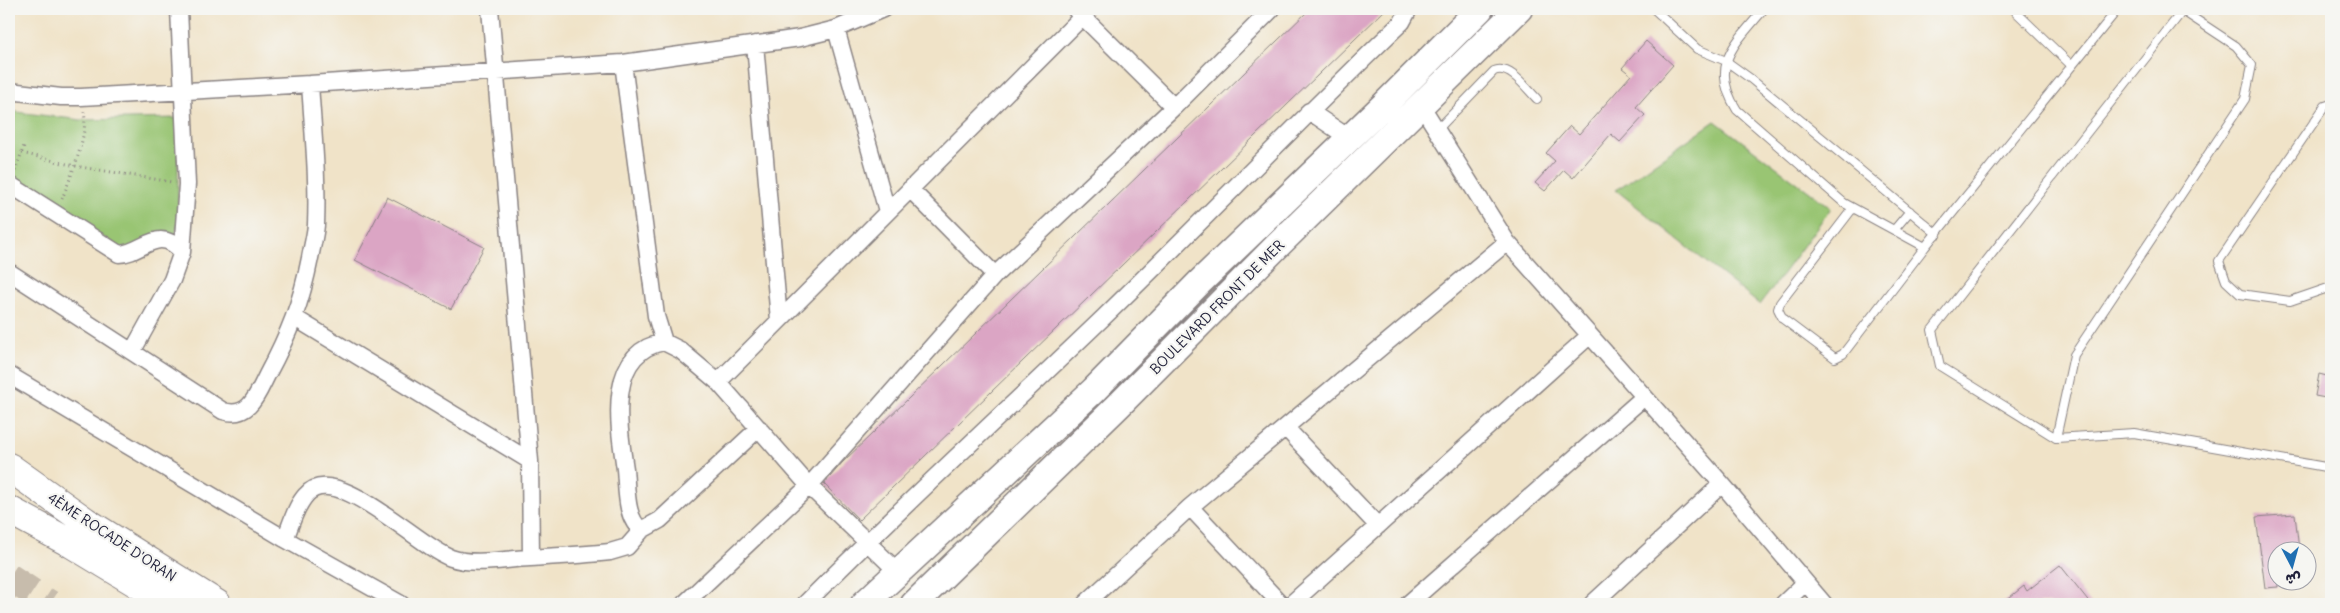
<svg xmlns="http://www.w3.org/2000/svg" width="2340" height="613" viewBox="0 0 2340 613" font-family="Delius,'Playpen Sans Arabic',sans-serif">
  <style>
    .green { fill: #99c573; stroke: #5e7457 }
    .building { fill: #dba5c4 }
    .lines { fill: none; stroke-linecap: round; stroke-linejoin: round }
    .motorway-tunnel { stroke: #c7bcac; stroke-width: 28; stroke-dasharray: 28 14; stroke-linecap: butt }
    .service-casing { stroke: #898282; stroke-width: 10 }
    .minor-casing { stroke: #898282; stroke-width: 19 }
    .primary-casing { stroke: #898282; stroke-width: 29 }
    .motorway-casing { stroke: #898282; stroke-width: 30 }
    .path { stroke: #898282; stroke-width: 3; stroke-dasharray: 1 4; stroke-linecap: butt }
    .service { stroke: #fff; stroke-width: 8 }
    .minor { stroke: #fff; stroke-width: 16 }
    .primary { stroke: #fff; stroke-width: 26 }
    .motorway { stroke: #fff; stroke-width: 28 }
    .labels { text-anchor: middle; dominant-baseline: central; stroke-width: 4.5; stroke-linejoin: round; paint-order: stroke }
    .street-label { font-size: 14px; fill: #22223b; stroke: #f6f6f2 }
  </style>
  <rect width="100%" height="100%" fill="#f6f6f2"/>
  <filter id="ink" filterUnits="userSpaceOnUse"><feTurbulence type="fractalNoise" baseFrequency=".02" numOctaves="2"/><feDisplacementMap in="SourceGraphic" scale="10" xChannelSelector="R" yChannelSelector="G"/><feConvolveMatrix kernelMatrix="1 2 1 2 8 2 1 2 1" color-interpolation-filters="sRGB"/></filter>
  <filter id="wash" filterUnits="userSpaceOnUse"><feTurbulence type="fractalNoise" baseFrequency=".0096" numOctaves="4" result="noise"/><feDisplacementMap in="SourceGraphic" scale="20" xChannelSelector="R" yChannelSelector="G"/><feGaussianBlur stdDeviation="1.12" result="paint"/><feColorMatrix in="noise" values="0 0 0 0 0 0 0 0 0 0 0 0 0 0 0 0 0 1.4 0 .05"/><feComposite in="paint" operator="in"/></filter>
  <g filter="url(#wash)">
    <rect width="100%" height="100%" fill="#f0e3c8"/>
    <path class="green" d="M9,111L81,120L178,118V223L173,246L161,245L131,255L9,178Z
      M1715,121L1831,208L1760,305L1616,190Z"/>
    <g id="blocks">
      <path class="building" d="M1310,9H1386L859,520L824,484L842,463Z
        M1646,41L1673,65L1636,107L1645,115L1620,142L1611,134L1573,178L1564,170L1545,191L1535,183L1555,161L1546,153L1570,126L1579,134L1631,75L1622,68Z
        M387,197L484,247L451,309L355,260Z
        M2319,374L2331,377V399L2315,396Z
        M2295,514L2299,550H2278V587L2265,588L2256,517Z
        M2060,565L2091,604H2001L2024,586L2027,591Z"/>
    </g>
  </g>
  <g filter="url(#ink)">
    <use href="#blocks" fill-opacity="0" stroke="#898282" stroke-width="1"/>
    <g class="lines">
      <path class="motorway-tunnel" d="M9,577L50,604"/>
      <g class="service-casing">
        <path id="service" d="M1654,9L1697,49L1726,61L1751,79L1937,234
          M1764,9C1736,43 1708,65 1737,110L1844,203L1925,247
          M2183,11L2236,46L2252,65L2245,99L2074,355L2056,438L1940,366L1932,330L2184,9
          M2016,12L2071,65
          M2331,104L2325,106L2219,261L2226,281L2240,294L2290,301L2331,287
          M1437,130L1494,71C1510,64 1527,89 1537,99
          M1853,208L1780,303L1778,309L1783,319L1835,358L1843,354L1925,247L2118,9
          M1894,230L1910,211
          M2056,438L2134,433L2331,468"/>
      </g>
      <g class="minor-casing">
        <path id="minor" d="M490,9L530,461L531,558
          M1076,10L1174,107
          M836,29L887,211
          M755,44L779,320
          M623,63L656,316L664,342L680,350L718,382L809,486L898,572
          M9,91L61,97H81L310,84L623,63L800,38L836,29L883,9
          M1421,105L1507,242L1722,484L1824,604
          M1309,111L1349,138
          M9,184L119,254C142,254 158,224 182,252
          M910,189L995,275
          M9,272L223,411C249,419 257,395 267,375C289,334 301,304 310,258C312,247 315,236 316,225C318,178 313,131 310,84
          M295,318L530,461
          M664,342C605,352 619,428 625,469C627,487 625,520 642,530L660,520L759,428
          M132,352L172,280L182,252L187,184L179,9
          M9,375L285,539L401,604
          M718,382L1081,18
          M1286,428L1378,526
          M1190,507L1281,604
          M285,539C291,525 295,507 306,495C335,460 419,547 451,558C475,566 505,559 530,558C557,556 584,555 610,552L627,547L642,530
          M684,604L809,486L995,275L1174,107L1272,9
          M805,604C902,506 1004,413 1104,317C1204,220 1301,119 1402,22L1409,9
          M1085,604L1190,507L1507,242
          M1291,604L1589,336
          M1408,604L1644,397
          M1592,604L1722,484
          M1783,604L1805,583"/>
      </g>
      <g class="primary-casing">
        <path id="primary" d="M864,604L1094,390L1200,282L1384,105L1480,9
          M914,604L1118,406L1276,247L1519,9"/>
      </g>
      <g class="motorway-casing">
        <path id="motorway" d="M9,467L85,521L217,604
          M9,510L72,544L171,604"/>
      </g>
      <path class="path" d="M22,153L75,166L172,182
        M15,171L24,146
        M62,199C70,179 89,133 84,112"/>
      <use href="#service" class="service"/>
      <use href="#minor" class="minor"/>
      <use href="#primary" class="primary"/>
      <use href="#motorway" class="motorway"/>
    </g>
  </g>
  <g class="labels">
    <g class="street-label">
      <text transform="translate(1217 307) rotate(-45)">BOULEVARD FRONT DE MER</text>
      <text transform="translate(112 537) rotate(33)">4ÈME ROCADE D'ORAN</text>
    </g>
  </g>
  <rect width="2340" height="613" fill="none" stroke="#f6f6f2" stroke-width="30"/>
  <g transform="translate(2292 566) rotate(174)"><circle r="24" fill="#f6f6f2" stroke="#a1a1a9"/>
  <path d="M0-4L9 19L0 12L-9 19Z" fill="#1f6fb2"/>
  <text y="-8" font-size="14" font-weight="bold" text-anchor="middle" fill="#22223b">ش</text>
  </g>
</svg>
